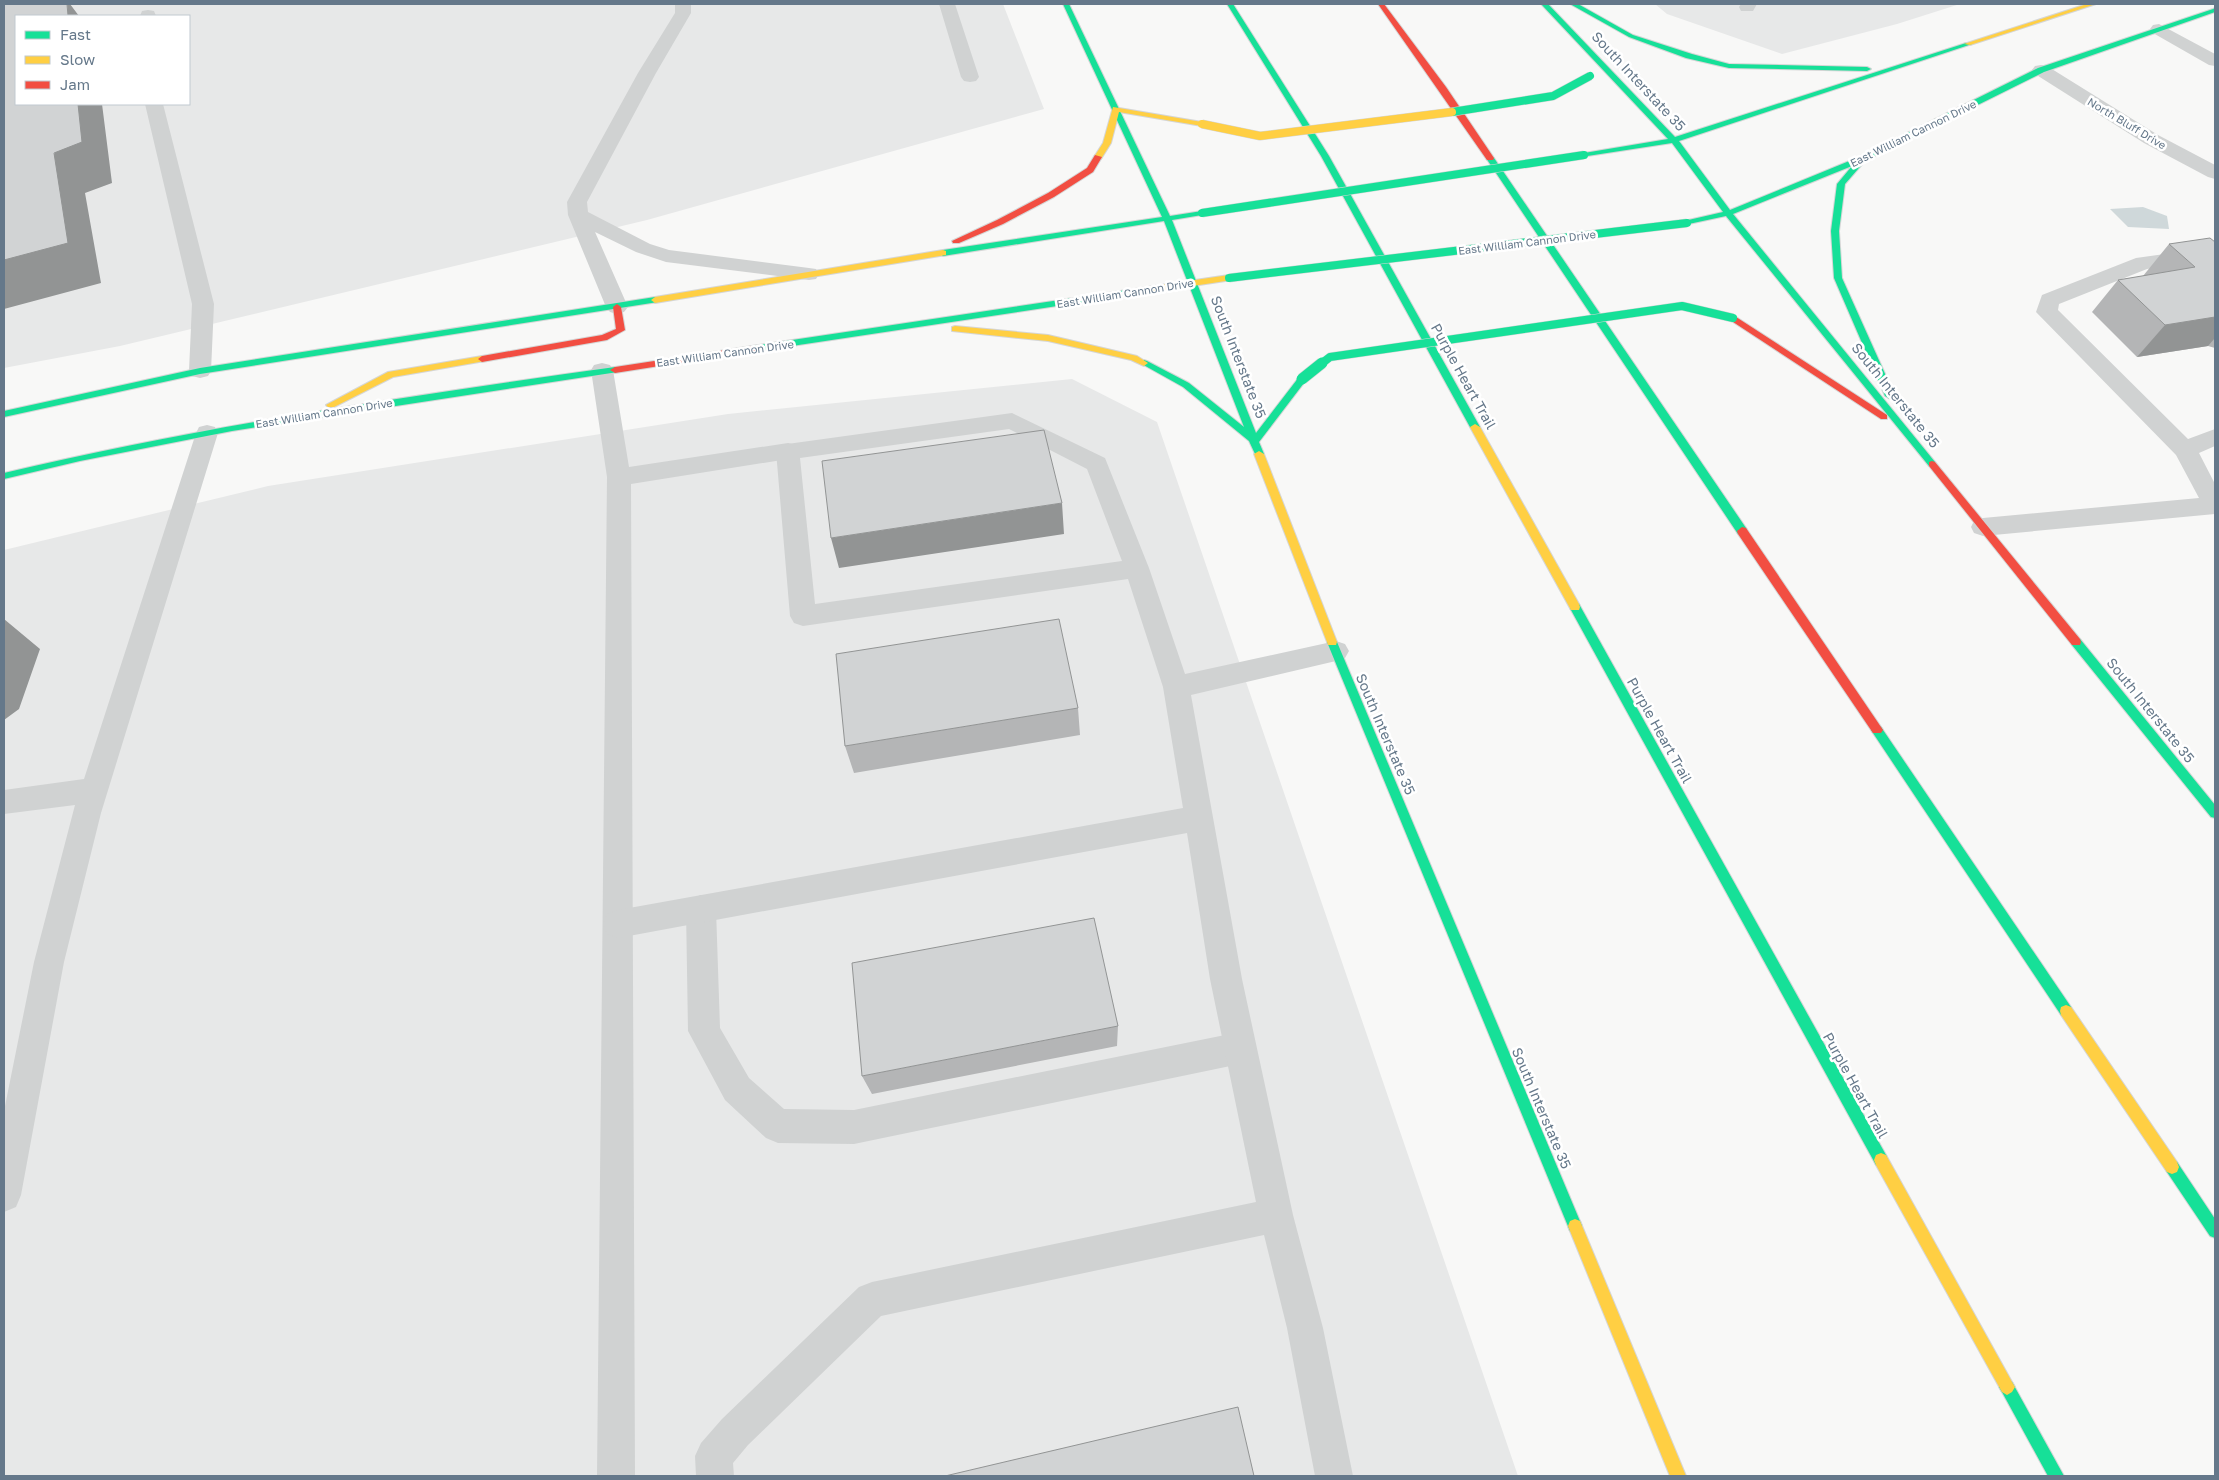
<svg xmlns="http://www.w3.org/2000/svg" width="2219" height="1480" viewBox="0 0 2219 1480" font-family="'Golos Text',sans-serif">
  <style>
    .built { fill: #e7e8e8; fill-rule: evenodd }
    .water { fill: #cfd8da }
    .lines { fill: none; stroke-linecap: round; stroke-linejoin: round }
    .fast-casing { stroke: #d5d6d6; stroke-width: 2 }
    .slow-casing { stroke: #d5d6d6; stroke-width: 2 }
    .jam-casing { stroke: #d5d6d6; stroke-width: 2 }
    .lane { fill: #d0d2d2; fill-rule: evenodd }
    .street { fill: #d0d2d2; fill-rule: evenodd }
    .fast { fill: #16e098; fill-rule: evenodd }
    .slow { fill: #ffcf43; fill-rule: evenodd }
    .jam { fill: #f24e42; fill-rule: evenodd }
    .fast-bridge-far1-casing { stroke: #d5d6d6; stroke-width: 9; stroke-linecap: butt }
    .fast-bridge-casing { stroke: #d5d6d6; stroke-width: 12; stroke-linecap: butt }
    .slow-bridge-casing { stroke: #d5d6d6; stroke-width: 9; stroke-linecap: butt }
    .fast-bridge-far1 { stroke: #16e098; stroke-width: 8 }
    .fast-bridge { stroke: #16e098; stroke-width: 11 }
    .slow-bridge { stroke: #ffcf43; stroke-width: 8 }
    .wall { fill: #b4b5b6 }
    .shaded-wall { fill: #929494 }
    .building { fill: #d1d3d4; stroke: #929494 }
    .labels { text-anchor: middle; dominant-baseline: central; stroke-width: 5; stroke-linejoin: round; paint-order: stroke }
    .far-street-label { font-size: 11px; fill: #65788a; stroke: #fff }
    .street-label { font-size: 14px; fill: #65788a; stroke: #fff }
  </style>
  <rect width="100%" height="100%" fill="#f8f8f7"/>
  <path class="built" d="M4,4H1003L1044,109L647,220L120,346L4,368ZM16,16H189V104H16Z
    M1655,4H1960L1897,24L1782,54L1667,14Z
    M1072,379L1157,422L1518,1476H4V550L268,486L728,414Z"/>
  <path class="water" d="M2143,207L2167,216L2169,229L2128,227L2110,209Z"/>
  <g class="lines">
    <g class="fast-casing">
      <path id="fast" d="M1063,4H1069L1170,216L1202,211L1206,213L1202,215L1172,220L1256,433L1299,377H1305L1307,379L1259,442L1264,454L1262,456H1256L1249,441L1183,387L1140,363L1144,360L1147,361L1189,383L1244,427L1164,221L943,256L939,253L943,250L1162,217Z
        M1227,4H1233L1329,156L1480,427L1478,429L1475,430L1470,427L1321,156Z
        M1541,4H1548L1675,137L1966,43L1972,44L1679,141L1730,210L1859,157L2038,68L2213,9L2215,8V12L2044,72L1865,161L1845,184L1839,231L1842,278L1895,396L1893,398L1890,399L1885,396L1834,278L1831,231L1837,184L1852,166L1733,214L1935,462V466H1929L1726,216L1684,225V221L1723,212L1672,143L1581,157L1580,155L1584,153L1668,139Z
        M1570,4H1578L1633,35L1692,54L1729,64L1867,67L1871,69L1867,71L1729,68L1686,58L1629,37Z
        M1487,156L1494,158L1746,528L1747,531L1746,534H1738L1486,158Z
        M1127,290L1131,293L1130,295L752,352L748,349L752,346Z
        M655,297L658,298V302L200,374L4,417V411L200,368Z
        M615,367L620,370L618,372L232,431L80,461L4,479V473C206,425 410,396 615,367Z
        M1575,603L1579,604L1886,1155L1888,1160L1886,1165L1881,1167L1876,1165L1571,610L1570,607L1571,604Z
        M1332,638L1337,642L1582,1226L1580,1231L1575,1233L1570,1231L1327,642Z
        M2076,638L2080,639L2215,805V818L2211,817L2072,645L2071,642L2072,639Z
        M1877,725L1881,727L2071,1007L2072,1011L2071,1015L2066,1017L2061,1015L1871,730L1873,727Z
        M2172,1160L2177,1162L2215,1219V1238L2210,1236L2167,1172L2165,1167L2167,1162Z
        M2007,1379L2012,1382L2064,1476H2048L2002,1392L1999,1387L2002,1382Z"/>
    </g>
    <g class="slow-casing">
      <path id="slow" d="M2087,4H2096L1970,45L1964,44Z
        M1113,107L1202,122L1206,124L1202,126L1119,112L1111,143L1101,159H1095L1094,157L1103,143Z
        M943,250L946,251V255L655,303L651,300L655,297Z
        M1229,275L1233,278L1232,280L1127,296L1123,293L1127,290Z
        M955,326L1048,335L1137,356L1148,363L1144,366L1131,360L1048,341L952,331V327Z
        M482,356L486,359L485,361L393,377L334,407H328L326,405L388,372Z
        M1475,424L1480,427L1579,604L1580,607L1579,610H1571L1470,427Z
        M1259,451L1264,454L1337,642L1336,645H1328L1327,642L1254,454Z
        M2066,1005L2071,1007L2177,1162L2179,1167L2177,1172L2172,1174L2167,1172L2061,1015L2060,1011L2061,1007Z
        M1881,1153L1886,1155L2012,1382L2015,1387L2012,1392L2007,1395L2002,1392L1876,1165L1874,1160L1876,1155Z
        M1575,1219L1580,1221L1686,1476H1670L1568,1226L1570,1221Z"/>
    </g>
    <g class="jam-casing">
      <path id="jam" d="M1378,4H1384L1446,87L1494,158L1493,160H1487Z
        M1095,155L1102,157L1093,172L1054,197L1003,224L959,243H953L952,241L997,220L1048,193L1087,168Z
        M617,304L621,307L625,330L607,340L482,362L478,359L482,356L602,335L616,329L613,307Z
        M1733,315L1887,415V419H1881L1730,320V316Z
        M752,346L755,347V351L615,373L610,370L615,367Z
        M1932,461L1935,462L2080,639L2081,642L2080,645H2072L1929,466V462Z
        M1742,527L1746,528L1881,727L1883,730L1881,733H1873L1738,534L1737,531Z"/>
    </g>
    <path class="lane" d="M675,4H691V13L656,73L587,202L588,212L650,244L669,250L809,268L816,269L819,274L816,279L809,280L666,262L636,252L595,232L628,307L624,312L617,314L610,312L606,307L568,215L567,202L638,73L675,13Z
      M939,4H955L979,77L976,81L970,82L964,81L961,77Z
      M1741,4H1757L1753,11H1741L1739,7Z
      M148,10L154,11L156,16H140L142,11Z
      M2159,24L2215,54V66L2209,65L2153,33L2150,29L2153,25Z
      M145,104H163L214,304L211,371L208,376L200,378L192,376L189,371L192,304Z
      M2215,247V259L2147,269L2059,304L2058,310L2188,439L2215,429V446L2199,453L2215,484V514L1983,536L1974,533L1971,527L1974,521L1983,518L2199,498L2176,455L2036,312L2042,295L2136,258Z
      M602,363L610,365L613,370L629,467L788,443L796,445L800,451L796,457L788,459L631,484L635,1476H597L607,477L591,370L594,365Z
      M207,425L215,427L218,433L101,813L64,962L21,1195L16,1207L4,1212V1111L34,962L75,805L4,814V790L84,779L196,433L199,427Z
      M701,895L712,899L716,909L720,1028L749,1078L784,1109L854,1110L1240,1032L1251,1037L1256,1048L1251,1059L1240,1064L854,1144L778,1143L766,1138L725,1100L688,1031L686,909L690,899Z"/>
    <path class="street" d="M2041,65L2047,66L2158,135L2215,165V179L2208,177L2144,143L2035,74L2032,70L2035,66Z
      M1012,413L1105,458L1149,568L1185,674L1336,641L1345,644L1349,651L1345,658L1336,661L1191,695L1242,979L1293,1215L1323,1328L1353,1476H1315L1287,1328L1264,1235L881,1316L748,1445L733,1463L734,1476H696L695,1456L701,1443L722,1419L859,1287L872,1282L1256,1202L1210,979L1187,833L618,938L607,934L603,924L607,914L618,910L1183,808L1163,687L1128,579L803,626L794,623L790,616L776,451L780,445ZM1009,429L1087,469L1122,561L815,604L800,458Z"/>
    <use href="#fast" class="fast"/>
    <use href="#slow" class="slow"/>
    <use href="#jam" class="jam"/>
    <g class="fast-bridge-far1-casing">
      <path id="fast-bridge-far1" d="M1452,112L1553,96L1590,76
        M1202,213L1584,155
        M1229,278L1687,223
        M1321,364L1330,357L1682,306L1733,318"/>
    </g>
    <g class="fast-bridge-casing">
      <path id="fast-bridge" d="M1302,379L1322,363"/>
    </g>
    <g class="slow-bridge-casing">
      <path id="slow-bridge" d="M1202,124L1260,136L1452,112"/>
    </g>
    <use href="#fast-bridge-far1" class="fast-bridge-far1"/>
    <use href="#fast-bridge" class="fast-bridge"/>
    <use href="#slow-bridge" class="slow-bridge"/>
  </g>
  <path class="wall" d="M2215,242V348L2208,346L2137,357L2092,312L2118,280L2143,276L2169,244Z
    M1078,708L1080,735L854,773L845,746Z
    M1118,1026L1117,1046L872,1094L862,1076Z"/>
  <path class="shaded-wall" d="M67,4H70L79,16H68Z
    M78,104H102L112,183L85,193L101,283L4,309V260Z
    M2215,317V338L2208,346L2137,357L2165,325Z
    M1062,503L1064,534L839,568L831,538Z
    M4,619L40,649L19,709L4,720Z"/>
  <path class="building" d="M4,4H67L68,16H16V104H78L82,142L54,153L68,243L4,260Z
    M2210,238L2215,242V317L2165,325L2118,280L2195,267L2169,244Z
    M1044,430L1062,503L831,538L822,461Z
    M1059,619L1078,708L845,746L836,654Z
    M1094,918L1118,1026L862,1076L852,963Z
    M1238,1407L1254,1476H945Z"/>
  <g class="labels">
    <g class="far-street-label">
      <text transform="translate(2127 123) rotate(31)">North Bluff Drive</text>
      <text transform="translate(1913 133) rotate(-26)">East William Cannon Drive</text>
      <text transform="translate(1527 242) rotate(-7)">East William Cannon Drive</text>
      <text transform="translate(1125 293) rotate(-9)">East William Cannon Drive</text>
      <text transform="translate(725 353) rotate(-8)">East William Cannon Drive</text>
      <text transform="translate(324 413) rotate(-9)">East William Cannon Drive</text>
    </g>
    <g class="street-label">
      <text transform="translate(1639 81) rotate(47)">South Interstate 35</text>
      <text transform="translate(1239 357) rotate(69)">South Interstate 35</text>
      <text transform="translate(1464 376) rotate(61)">Purple Heart Trail</text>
      <text transform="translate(1896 395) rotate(51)">South Interstate 35</text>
      <text transform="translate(2151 710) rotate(51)">South Interstate 35</text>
      <text transform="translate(1660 730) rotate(61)">Purple Heart Trail</text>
      <text transform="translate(1386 734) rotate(67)">South Interstate 35</text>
      <text transform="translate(1856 1085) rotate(61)">Purple Heart Trail</text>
      <text transform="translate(1542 1108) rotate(67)">South Interstate 35</text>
    </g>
  </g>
  <rect width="2219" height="1480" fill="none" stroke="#65788a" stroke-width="10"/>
  <rect x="15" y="15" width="175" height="90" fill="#ffffff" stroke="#c1c9d0"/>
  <rect x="25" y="31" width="25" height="8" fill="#16e098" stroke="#c1c9d0"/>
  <text x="60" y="40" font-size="15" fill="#65788a">Fast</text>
  <rect x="25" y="56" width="25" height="8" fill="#ffcf43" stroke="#c1c9d0"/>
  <text x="60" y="65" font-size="15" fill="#65788a">Slow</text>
  <rect x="25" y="81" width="25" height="8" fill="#f24e42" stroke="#c1c9d0"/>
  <text x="60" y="90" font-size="15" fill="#65788a">Jam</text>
</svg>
